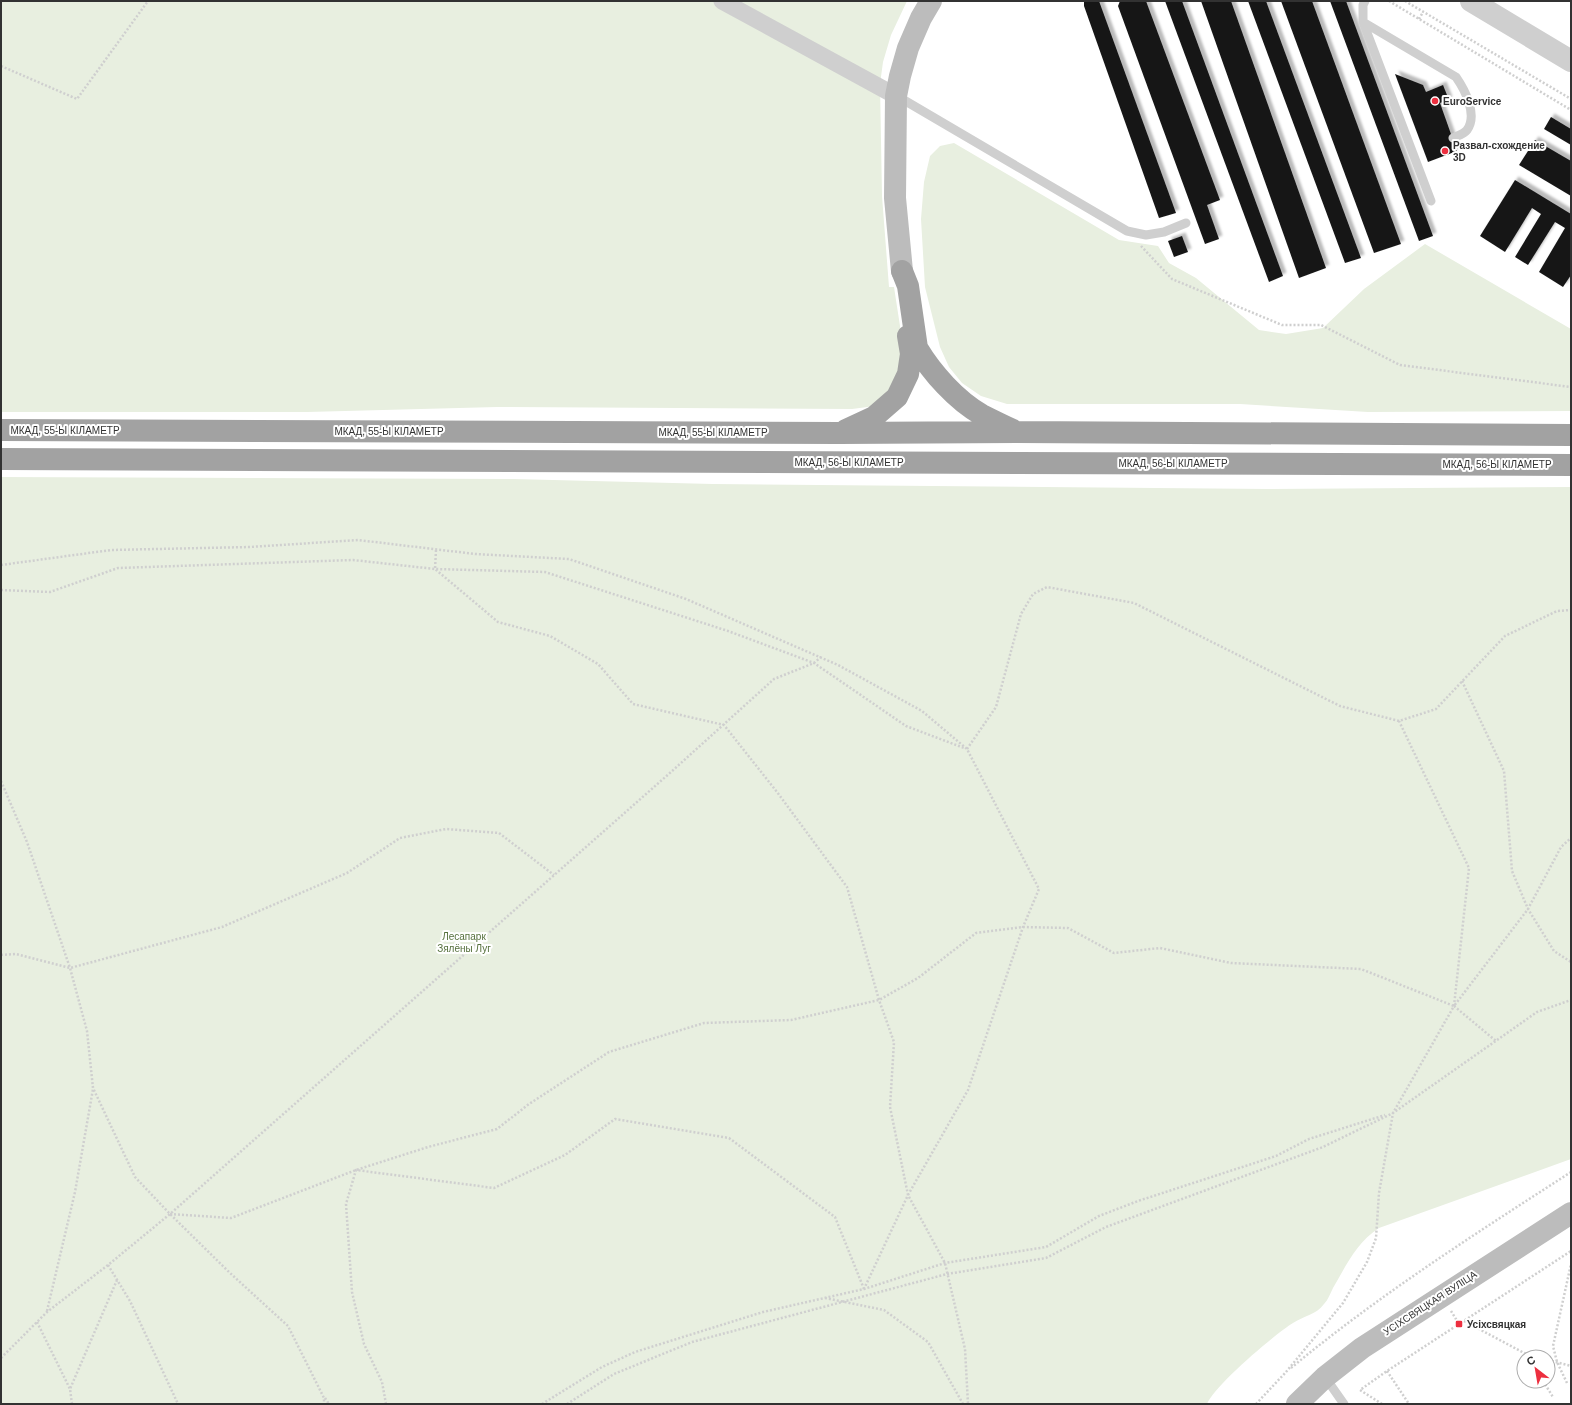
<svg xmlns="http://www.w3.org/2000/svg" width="1572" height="1405" viewBox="0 0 1572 1405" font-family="Helvetica,sans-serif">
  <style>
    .green { fill: #e8efe0 }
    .building { fill: #191919; filter: url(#shadow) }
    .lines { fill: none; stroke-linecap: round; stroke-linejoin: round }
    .path { stroke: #cfcfcf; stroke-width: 2.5; stroke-dasharray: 2 2; stroke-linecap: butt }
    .service { stroke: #cfcfcf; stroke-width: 9 }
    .minor { stroke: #cfcfcf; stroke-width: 17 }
    .tertiary { stroke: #cfcfcf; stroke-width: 22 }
    .secondary { stroke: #bcbcbc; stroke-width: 22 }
    .trunk { stroke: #a2a2a2; stroke-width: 22 }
    .poi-dot { fill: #ed2f3f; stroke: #fff; stroke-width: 1.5 }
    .labels { text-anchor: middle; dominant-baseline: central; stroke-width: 4; stroke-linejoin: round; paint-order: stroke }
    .poi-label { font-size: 10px; font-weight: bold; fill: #323232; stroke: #fff; text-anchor: start }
    .street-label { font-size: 10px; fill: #323232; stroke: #fff }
    .park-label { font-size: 10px; fill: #55703c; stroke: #fff }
  </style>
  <defs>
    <filter id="shadow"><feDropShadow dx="3.5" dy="-3.5" stdDeviation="1" flood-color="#0004"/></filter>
  </defs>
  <rect width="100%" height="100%" fill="#fff"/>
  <path class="green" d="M1,1H907L891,35L883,62L880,84L882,196L889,287H894L906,365L893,390L875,406L852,409L497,407L307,412H1Z
    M954,143L1119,240L1158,246L1169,263L1196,278L1259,330L1286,334L1323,328L1364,289L1425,244L1571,329V411L1368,412L1240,404H1007L981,396L962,383L949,367L940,347L925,287L921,219L924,182L930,156L940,146Z
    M1,477L513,479L713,484L1268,489L1571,487V1159L1379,1228C1356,1243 1346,1266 1333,1288C1330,1294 1328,1300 1324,1304C1316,1315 1303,1316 1293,1323C1275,1334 1214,1386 1207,1404H1Z"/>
  <path class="building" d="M1084,1H1099L1176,213L1159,218L1084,6Z
    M1120,1H1146L1220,200L1207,205L1219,239L1205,244L1118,6Z
    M1165,1H1182L1283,276L1269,282Z
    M1201,1H1231L1326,268L1299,278Z
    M1248,1H1266L1361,258L1345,263Z
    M1281,1H1312L1401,244L1374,253Z
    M1330,1H1346L1433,236L1419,241Z
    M1395,74L1423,85L1426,92L1443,85L1449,100L1440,103L1457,151L1428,162Z
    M1551,117L1571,129V145L1544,129Z
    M1535,140L1571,161V196L1519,165Z
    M1515,180L1571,214V275L1563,287L1539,272L1565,228L1555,222L1528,265L1515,257L1541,214L1532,208L1505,252L1480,236Z
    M1182,236L1188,252L1174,257L1168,241Z"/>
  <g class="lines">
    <path class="path" d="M1389,1L1571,110
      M1405,1L1571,99
      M1419,19L1423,12
      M1,66L77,99L148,1
      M1141,246L1172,279L1282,325H1321L1400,365L1571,387
      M436,550L435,569L498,622L550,636L598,664L633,704L724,725L777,792L847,887L879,1000L894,1042L890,1107L908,1195L864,1289
      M1,565L111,550L250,547L358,540L475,554L569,559L686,599L838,665L922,711L967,749L1039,889L1023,927L968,1090L908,1195L945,1263L965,1349L968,1404
      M1,590L50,592L118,568L353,560L435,569L545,572L728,631L814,663L906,726L964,748
      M1462,681L1504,771L1512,871L1528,909L1554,951L1571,962
      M967,749L996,707L1021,614L1033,594L1047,587L1134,603L1340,706L1399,721L1436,709L1505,636L1557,611L1571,610
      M1,781L27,842L70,968L87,1031L93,1088L135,1177L170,1214L230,1273L288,1326L324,1398V1404
      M1,955L16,954L70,968L222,927L347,873L400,838L446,829L499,833L554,875
      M1454,1006L1496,1041
      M170,1214L231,1218L356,1170L428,1147L497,1129L529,1104L609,1052L704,1023L791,1020L879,1000L918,978L976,933L1023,927L1068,928L1114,953L1160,948L1231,963L1361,969L1454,1006L1528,909L1561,847L1571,838
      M108,1265L130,1301L178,1404
      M825,1298L884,1310L928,1342L963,1404
      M47,1311L75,1192L93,1089
      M1451,1311L1459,1324
      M1464,1321L1526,1354L1528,1357
      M37,1322L70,1389
      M1527,1354L1538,1357
      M1,1358L47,1312L108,1265L170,1214L671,772L774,679L814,663L821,657
      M1548,1360L1571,1366
      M1291,1368C1379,1295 1475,1234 1571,1172
      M1387,1371L1409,1404
      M1286,1372L1343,1303L1367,1262L1376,1238L1379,1193L1393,1113L1454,1006L1469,868L1399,721
      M1543,1381L1553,1397
      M1567,1383L1557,1362L1553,1346L1571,1264
      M325,1398L329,1404
      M72,1404L70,1389L117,1280
      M386,1404L382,1382L364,1344L352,1292L346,1204L356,1170L494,1188L565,1155L615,1119L729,1138L835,1217L864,1289
      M542,1404L602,1367L635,1352L763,1312L864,1289L945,1263L1046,1247L1099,1216L1138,1201L1276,1156L1309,1139L1385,1115
      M567,1404L614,1374L692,1342L947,1274L1046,1258L1106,1227L1323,1147L1393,1113L1537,1012L1571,1000
      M1256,1404L1286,1372
      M1382,1404L1360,1390L1387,1371L1571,1251"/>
    <path class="service" d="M1365,1L1363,5V22L1431,201
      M1363,22L1456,77C1465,90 1478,115 1467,130C1464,134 1457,136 1453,138
      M897,96L1127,231L1146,235L1164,232L1186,223
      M1325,1377L1344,1404"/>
    <path class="minor" d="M722,1L896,96"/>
    <path class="tertiary" d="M1471,1L1571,61"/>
    <path class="secondary" d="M902,271L895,198L896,96L900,76L908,48L921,18L931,1
      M1297,1404L1325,1377L1362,1348L1571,1213"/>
    <path class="trunk" d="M902,271L908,286L917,348C932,373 956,400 982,415C992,420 1002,425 1013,430
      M1,430L839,433L1017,432L1571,435
      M846,430L874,417L897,397L908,374L911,354L908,336
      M1,459L1571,465"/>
  </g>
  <g class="poi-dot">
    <circle cx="1435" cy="101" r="4"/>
    <circle cx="1445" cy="151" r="4"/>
    <rect x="1455" y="1320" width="8" height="8" rx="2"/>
  </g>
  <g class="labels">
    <g class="poi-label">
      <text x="1443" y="101">EuroService</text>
      <text x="1453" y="145">Развал-схождение<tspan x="1453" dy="12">3D</tspan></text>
      <text x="1467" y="1324">Усіхсвяцкая</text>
    </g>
    <g class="street-label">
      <text x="65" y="430">МКАД, 55-Ы КІЛАМЕТР</text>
      <text x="389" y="431">МКАД, 55-Ы КІЛАМЕТР</text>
      <text x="713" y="432">МКАД, 55-Ы КІЛАМЕТР</text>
      <text x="849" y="462">МКАД, 56-Ы КІЛАМЕТР</text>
      <text x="1173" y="463">МКАД, 56-Ы КІЛАМЕТР</text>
      <text x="1497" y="464">МКАД, 56-Ы КІЛАМЕТР</text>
      <text transform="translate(1430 1303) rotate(-33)">УСІХСВЯЦКАЯ ВУЛІЦА</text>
    </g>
    <g class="park-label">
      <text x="464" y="936">Лесапарк<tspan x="464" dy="12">Зялёны Луг</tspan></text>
    </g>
  </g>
  <rect width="1572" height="1405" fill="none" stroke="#323232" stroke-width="4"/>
  <g transform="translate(1536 1369) rotate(329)"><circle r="19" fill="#ffffff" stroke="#adadad"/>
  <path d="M0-3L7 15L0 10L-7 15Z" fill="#ed2f3f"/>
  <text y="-6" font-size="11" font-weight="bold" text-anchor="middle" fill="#323232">С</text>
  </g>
</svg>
